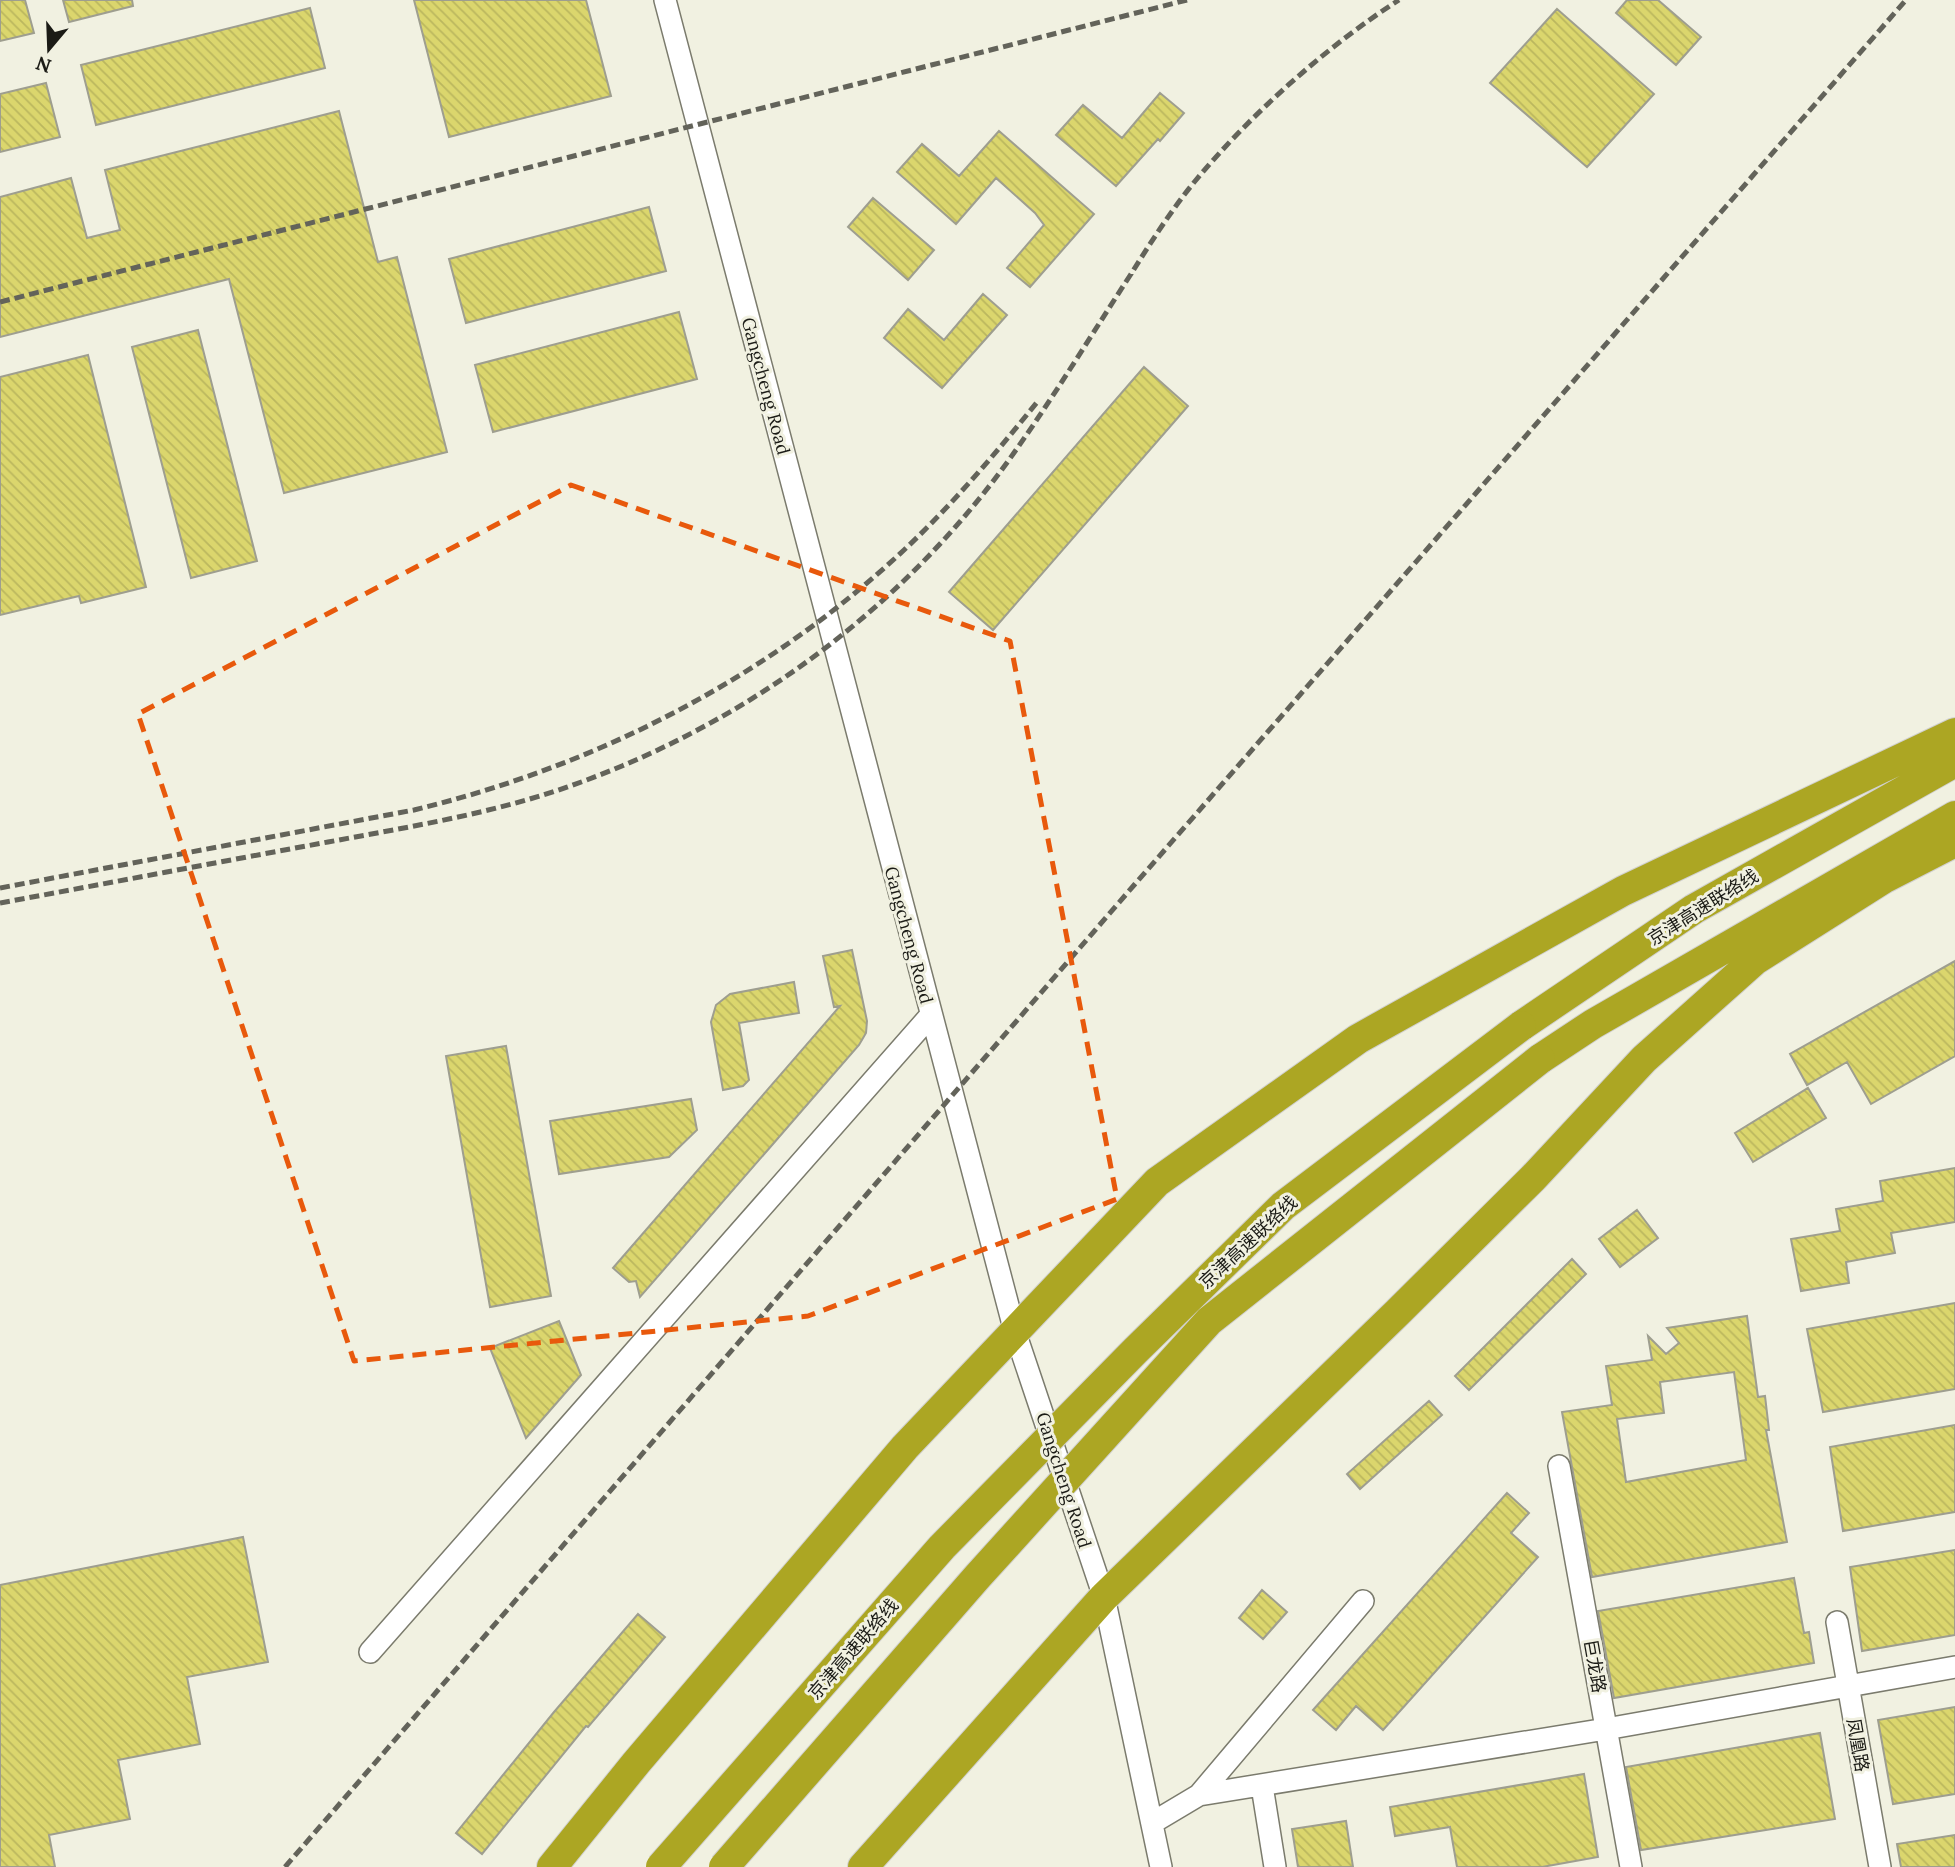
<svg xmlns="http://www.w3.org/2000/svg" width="1955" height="1867" viewBox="0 0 1955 1867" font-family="Lora,'Noto Sans SC',serif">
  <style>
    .building { fill: url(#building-back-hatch); stroke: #9e9e8f; stroke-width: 2; fill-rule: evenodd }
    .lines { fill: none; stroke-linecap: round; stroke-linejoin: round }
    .minor-casing { stroke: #7b7b6d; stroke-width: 24 }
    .highway-casing { stroke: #d1d1d0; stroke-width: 32 }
    .minor { stroke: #fff; stroke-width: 21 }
    .highway { stroke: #aca623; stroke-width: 30 }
    .rail { stroke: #63635a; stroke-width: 5; stroke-dasharray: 10 5; stroke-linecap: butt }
    .highway-bridge-casing { stroke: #d1d1d0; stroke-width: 32; stroke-linecap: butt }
    .highway-bridge { stroke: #aca623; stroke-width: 30 }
    .marked { fill: none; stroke: #e8590c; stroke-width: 5; stroke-dasharray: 14 9; stroke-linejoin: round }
    .labels { text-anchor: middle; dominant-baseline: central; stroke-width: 6; stroke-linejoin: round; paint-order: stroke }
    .street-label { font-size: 18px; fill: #1b1b16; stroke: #f1f1e1 }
  </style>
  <defs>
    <pattern id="building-back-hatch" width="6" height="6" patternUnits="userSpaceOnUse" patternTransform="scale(1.75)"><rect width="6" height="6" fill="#dbd66d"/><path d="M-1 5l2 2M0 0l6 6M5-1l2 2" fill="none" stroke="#bbb75e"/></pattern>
  </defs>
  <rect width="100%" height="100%" fill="#f1f1e1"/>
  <path class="building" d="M0,0H25L34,33L0,41Z
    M63,0H132L133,6L69,22Z
    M414,0H586L611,96L449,137Z
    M1627,0H1658L1701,37L1676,65L1616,13Z
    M310,8L325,68L96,125L81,65Z
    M1557,9L1654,94L1587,167L1490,83Z
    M46,83L60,137L0,152V94Z
    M1160,93L1184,113L1160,141L1158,139L1116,186L1056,135L1083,105L1122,138Z
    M339,111L378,262L397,257L447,452L284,493L229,279L0,337V197L71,178L87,238L120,230L105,170Z
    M999,131L1094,214L1030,287L1007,268L1044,225L1035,213L996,178L956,224L897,172L922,144L959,176Z
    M873,198L934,250L908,280L848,227Z
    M649,207L666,271L466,323L449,259Z
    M983,294L1007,315L942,388L884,338L908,309L944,340Z
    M679,312L697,379L493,432L475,365Z
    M198,330L257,561L191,578L132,347Z
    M88,355L146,587L81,603L79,596L0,615V377Z
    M1144,367L1188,406L993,630L949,592Z
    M852,950L867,1021L866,1033L859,1045L640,1297L636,1281L629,1282L613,1268L840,1006L834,1007L823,956Z
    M1955,961V1056L1871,1104L1847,1062L1807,1085L1790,1054Z
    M794,982L799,1013L739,1023L749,1080L743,1086L723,1090L711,1022L716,1005L730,994Z
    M506,1046L551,1296L490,1307L446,1056Z
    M1808,1088L1826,1118L1753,1162L1735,1133Z
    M691,1099L697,1130L669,1157L559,1174L550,1121Z
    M1955,1168V1222L1891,1233L1895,1253L1846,1262L1849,1283L1801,1291L1791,1239L1840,1231L1836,1209L1883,1201L1880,1181Z
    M1637,1210L1658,1238L1620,1267L1599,1239Z
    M1572,1259L1586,1274L1469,1390L1455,1376Z
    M1955,1303V1389L1823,1412L1807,1329Z
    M1747,1316L1758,1397L1765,1396L1769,1430H1766L1787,1542L1592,1577L1562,1412L1612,1405L1606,1366L1652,1360L1648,1336L1666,1354L1679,1343L1667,1328ZM1734,1372L1746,1460L1626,1482L1617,1419L1664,1413L1660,1382Z
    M559,1321L581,1375L526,1438L490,1348Z
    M1429,1401L1442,1415L1360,1489L1347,1474Z
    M1955,1425V1512L1843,1531L1830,1447Z
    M1507,1493L1529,1513L1511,1533L1538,1557L1383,1730L1356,1706L1336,1730L1313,1710Z
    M243,1537L268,1662L187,1677L200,1744L118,1760L130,1819L49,1835L55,1867H0V1585Z
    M1955,1550V1635L1862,1651L1850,1567Z
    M1794,1578L1804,1633L1809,1632L1814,1663L1614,1698L1598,1611Z
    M1262,1590L1287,1612L1263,1639L1239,1618Z
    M638,1614L665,1637L588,1727L586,1726L482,1854L456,1833L554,1712Z
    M1955,1707V1794L1893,1804L1878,1720Z
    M1820,1733L1835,1819L1641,1850L1626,1767Z
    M1584,1774L1598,1857L1542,1867H1457L1450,1827L1395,1836L1390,1807Z
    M1346,1821L1353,1867H1298L1292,1829Z
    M1955,1835V1867H1901L1897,1844Z"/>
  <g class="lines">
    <g class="minor-casing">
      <path id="minor" d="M665,0L1015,1332L1104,1597L1161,1867
        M1559,1466L1631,1867
        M1837,1622L1880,1867
        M370,1652L930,1016
        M1262,1786L1275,1867
        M1199,1795L1606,1729L1955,1667
        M1152,1823L1199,1795L1363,1601"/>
    </g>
    <g class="highway-casing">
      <path id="highway" d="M1521,1026L1694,909L1955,762
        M1540,1059L1593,1024L1955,816
        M552,1867L636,1763L905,1447L1157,1182L1358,1039L1623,891L1955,733
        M863,1867L1104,1597L1398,1312L1533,1178L1644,1059L1755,960L1883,879L1955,842"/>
    </g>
    <use href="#minor" class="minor"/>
    <use href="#highway" class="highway"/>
    <path class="rail" d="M0,302L1187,0
      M0,888L414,810C596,766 766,679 904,550C953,504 996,453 1038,401
      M0,903C109,883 219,862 328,842C414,826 502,812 584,781C751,719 900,609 1006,464C1050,403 1090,337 1131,274C1151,242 1172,209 1196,180C1251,114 1327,46 1399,0
      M285,1867L1135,884L1906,0"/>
    <g class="highway-bridge-casing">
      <path id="highway-bridge" d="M661,1867L942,1547L1135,1351L1283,1206L1521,1026
        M724,1867L978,1576L1209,1321L1540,1059"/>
    </g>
    <use href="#highway-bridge" class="highway-bridge"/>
  </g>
  <path class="marked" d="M571,485L1010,641L1117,1199L808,1316L354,1361L138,714Z"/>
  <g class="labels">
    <g class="street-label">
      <text transform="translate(766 386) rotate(75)">Gangcheng Road</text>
      <text transform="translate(1703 907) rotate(-32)">京津高速联络线</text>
      <text transform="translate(909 935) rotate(75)">Gangcheng Road</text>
      <text transform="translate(1248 1242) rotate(-43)">京津高速联络线</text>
      <text transform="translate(1064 1480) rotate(72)">Gangcheng Road</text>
      <text transform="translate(853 1649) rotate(-49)">京津高速联络线</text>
      <text transform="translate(1595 1666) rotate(80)">巨龙路</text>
      <text transform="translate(1858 1745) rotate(80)">凤凰路</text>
    </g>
  </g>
  <g transform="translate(49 49) rotate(199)" stroke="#f1f1e1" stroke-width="5" paint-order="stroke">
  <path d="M0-5L12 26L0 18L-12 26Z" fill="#1b1b16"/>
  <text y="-10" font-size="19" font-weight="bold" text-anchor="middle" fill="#1b1b16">N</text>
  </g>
</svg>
